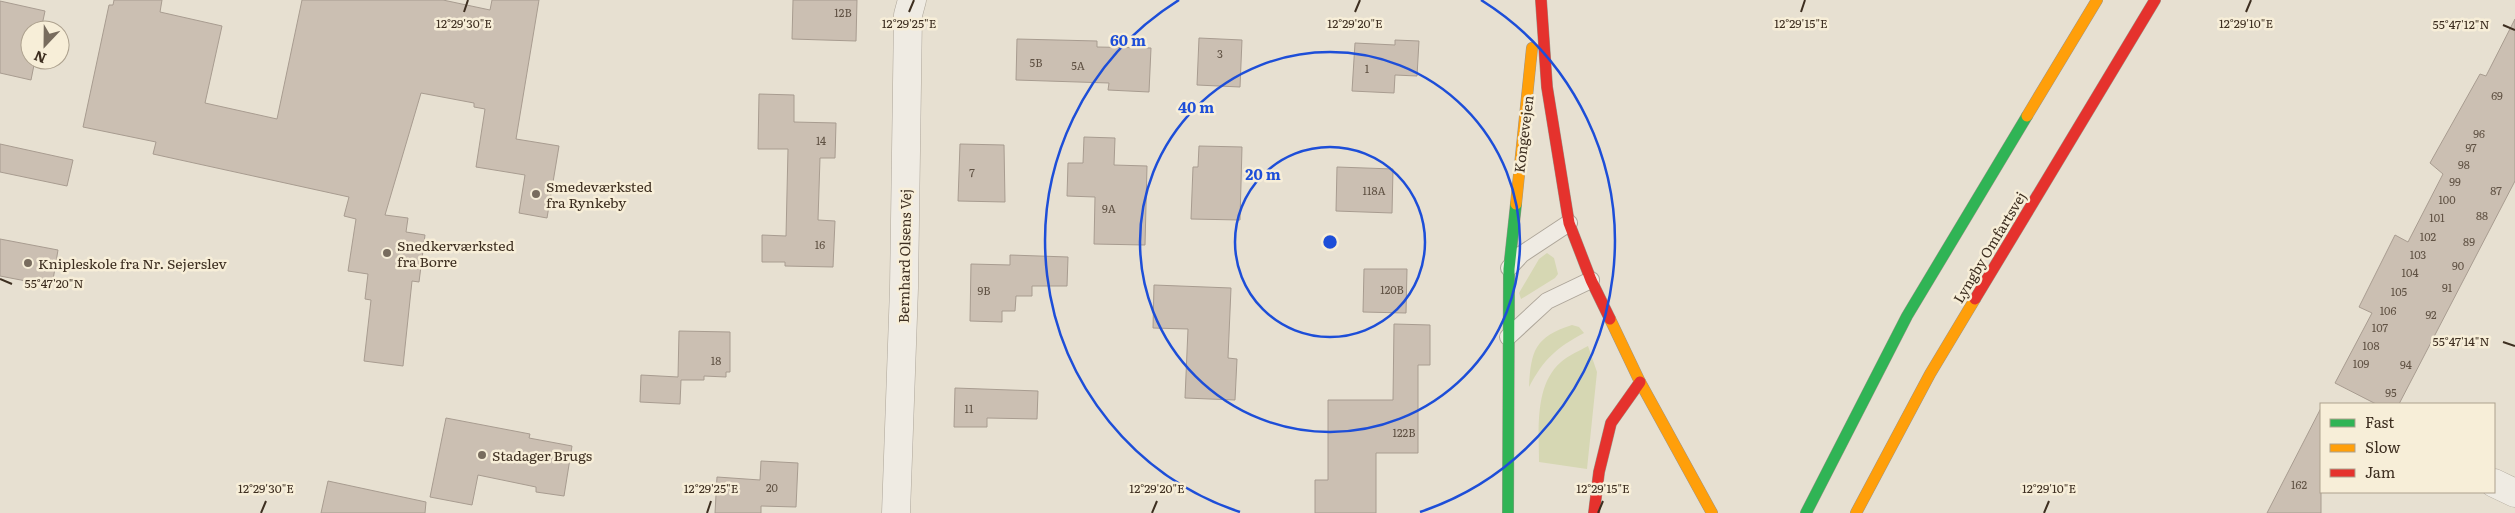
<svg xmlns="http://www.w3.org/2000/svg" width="2515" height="513" viewBox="0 0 2515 513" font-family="Literata,serif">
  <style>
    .green { fill: #d6d7b3 }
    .building { fill: #cbbfb2; stroke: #a89c90 }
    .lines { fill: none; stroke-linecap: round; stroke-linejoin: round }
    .lane-casing { stroke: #ada599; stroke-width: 18 }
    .street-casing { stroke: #ada599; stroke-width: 29 }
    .fast-casing { stroke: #9c958a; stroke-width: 12 }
    .slow-casing { stroke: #9c958a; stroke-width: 12 }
    .jam-casing { stroke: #9c958a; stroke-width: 12 }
    .lane { stroke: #efebe3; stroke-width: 16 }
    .street { stroke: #efebe3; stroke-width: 28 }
    .fast { stroke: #30b455; stroke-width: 11 }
    .slow { stroke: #ff9f0a; stroke-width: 11 }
    .jam { stroke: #e5322d; stroke-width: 11 }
    .ticks { fill: none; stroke: #3d2e20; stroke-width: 2 }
    .ring { fill: none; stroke: #1d4ed8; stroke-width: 2.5 }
    .poi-dot { fill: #786c5e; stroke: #f7eed8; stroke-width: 2 }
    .labels { text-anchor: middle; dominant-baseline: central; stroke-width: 5; stroke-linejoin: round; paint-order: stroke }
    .number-label { font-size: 11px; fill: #605244 }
    .street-label { font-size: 14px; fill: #3d2e20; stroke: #f7eed8 }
    .poi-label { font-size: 14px; fill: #3d2e20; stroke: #f7eed8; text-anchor: start }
    .ticks-label { font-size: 12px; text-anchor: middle; fill: #3d2e20; stroke: #f7eed8; stroke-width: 5; stroke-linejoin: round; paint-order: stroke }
    .centre { fill: #1d4ed8; stroke: #f7eed8; stroke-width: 2.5 }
    .ring-label { font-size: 15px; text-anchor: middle; font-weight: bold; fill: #1d4ed8; stroke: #f7eed8; stroke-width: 5; stroke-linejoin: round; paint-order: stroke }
  </style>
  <rect width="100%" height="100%" fill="#e7e0d1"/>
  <path class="green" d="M1547,253L1554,258L1558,274L1555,278L1521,299L1519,293L1539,259Z
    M1572,325L1579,327L1584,333C1556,348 1544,359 1529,387C1531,350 1535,337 1572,325Z
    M1588,346L1597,372L1587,469L1539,462C1539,431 1534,385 1561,362C1569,355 1579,351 1588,346Z"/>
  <path class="building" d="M114,0H162L160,12L222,26L205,103L277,119L302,0H443L490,10L492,0H539L516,139L559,146L547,218L519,213L525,175L476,167L485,109L474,107V103L421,93L385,215L408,218L406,232L425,235L419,282L412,281L403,366L364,361L371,300L365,299L368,274L348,271L356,219L344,216L349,197L153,154L156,142L83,127L109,5H113Z
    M793,0H857L856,41L792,39Z
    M0,1L45,11L41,30H30V60H35L31,80L0,73Z
    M2515,19V181L2399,404H2376L2335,383L2372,313L2359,307L2395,235L2408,242L2443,174L2430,163L2480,74L2486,76Z
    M1199,38L1242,40L1240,87L1197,85Z
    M1017,39L1097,41V47L1151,48L1149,92L1108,90L1109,83L1016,80Z
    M1395,40L1419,41L1417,76L1395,75L1394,93L1352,91L1355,43L1395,45Z
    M759,94L794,95V122L836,123L835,158H820L818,220L835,221L833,267L785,266V262H762V235L786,236L788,149H758Z
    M1084,137L1115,138L1114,165L1147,166L1145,245L1094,244L1095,197L1067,196L1068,163H1083Z
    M0,144L73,160L67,186L0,172Z
    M960,144L1004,145L1005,202L958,201Z
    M1199,146L1242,147L1240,220L1191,219L1193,167H1198Z
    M1337,167L1393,169L1392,213L1336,211Z
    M0,239L58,250L52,286L0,276Z
    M1010,255L1068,257L1067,286H1032V296H1016L1015,311H1002V322L970,321L971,264L1010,265Z
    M1364,269H1407L1406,313L1363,312Z
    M1154,285L1231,288L1228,358L1237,359L1235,400L1185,398L1188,329L1153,328Z
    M1394,324L1430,325V365H1418V453H1376V513H1315V480H1328V400H1393Z
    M679,331L730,332V372H726V377L704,376V380H681L680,404L640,402L641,375L678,377Z
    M955,388L1038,391L1037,419L987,418V427H954Z
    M2321,408V513H2267Z
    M446,418L530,434L529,438L572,446L564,496L536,492V487L478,475L472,505L430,497Z
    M761,461L798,463L796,507L761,506V513H715L717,477L760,480Z
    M328,481L426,502L425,513H321Z"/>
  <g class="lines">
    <g class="lane-casing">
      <path id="lane" d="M1509,268L1522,254L1569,223
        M1508,337L1547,301L1591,280"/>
    </g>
    <g class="street-casing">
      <path id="street" d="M2494,483L2515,493
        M896,513L904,288L908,15L912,0"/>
    </g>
    <g class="fast-casing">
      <path id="fast" d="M1508,513L1509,269L1516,204
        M1806,513L1907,316L2027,116"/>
    </g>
    <g class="slow-casing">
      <path id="slow" d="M2027,116L2097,0
        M1516,204L1532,48
        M1610,319L1640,382L1712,513
        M1856,513L1930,374L1975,299"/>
    </g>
    <g class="jam-casing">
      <path id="jam" d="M1541,0L1547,87L1569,223L1591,280L1610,319
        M1975,299L2155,0
        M1594,513L1599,472L1611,423L1640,382"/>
    </g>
    <use href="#lane" class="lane"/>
    <use href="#street" class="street"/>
    <use href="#fast" class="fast"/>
    <use href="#slow" class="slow"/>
    <use href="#jam" class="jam"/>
  </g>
  <path class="ticks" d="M464,12L468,0M909,12L914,0M1355,12L1360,0M1801,12L1805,0M2246,12L2251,0M2503,25L2515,30M0,279L12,284M2503,342L2515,346M261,513L266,501M707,513L711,501M1152,513L1157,501M1598,513L1603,501M2044,513L2049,501"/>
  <g class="ring">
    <circle cx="1330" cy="242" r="95"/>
    <circle cx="1330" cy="242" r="190"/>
    <path d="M1240 512A285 285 0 0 1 1179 0M1481 0A285 285 0 0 1 1420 512"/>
  </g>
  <g class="poi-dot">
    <circle cx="536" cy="194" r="5"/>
    <circle cx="387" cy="253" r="5"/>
    <circle cx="28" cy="263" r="5"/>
    <circle cx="482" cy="455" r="5"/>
  </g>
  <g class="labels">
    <g class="number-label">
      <text x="843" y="12">12B</text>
      <text x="1220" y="53">3</text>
      <text x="1036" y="62">5B</text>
      <text x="1078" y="65">5A</text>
      <text x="1367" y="68">1</text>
      <text x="2497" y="95">69</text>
      <text x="2479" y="133">96</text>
      <text x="821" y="140">14</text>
      <text x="2471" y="147">97</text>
      <text x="2464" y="164">98</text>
      <text x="972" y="172">7</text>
      <text x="2455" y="181">99</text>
      <text x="1374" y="190">118A</text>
      <text x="2496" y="190">87</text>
      <text x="2447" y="199">100</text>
      <text x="1109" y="208">9A</text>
      <text x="2482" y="215">88</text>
      <text x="2437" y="217">101</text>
      <text x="2428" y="236">102</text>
      <text x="2469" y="241">89</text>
      <text x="820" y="244">16</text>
      <text x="2418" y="254">103</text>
      <text x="2458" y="265">90</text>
      <text x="2410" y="272">104</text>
      <text x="2447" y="287">91</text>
      <text x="1392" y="289">120B</text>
      <text x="984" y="290">9B</text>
      <text x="2399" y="291">105</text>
      <text x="2388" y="310">106</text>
      <text x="2431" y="314">92</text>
      <text x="2380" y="327">107</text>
      <text x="2371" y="345">108</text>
      <text x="716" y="360">18</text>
      <text x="2361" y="363">109</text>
      <text x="2406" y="364">94</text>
      <text x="2391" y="392">95</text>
      <text x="969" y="408">11</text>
      <text x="1404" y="432">122B</text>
      <text x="2299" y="484">162</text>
      <text x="772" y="487">20</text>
    </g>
    <g class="street-label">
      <text transform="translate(1523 134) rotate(-83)">Kongevejen</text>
      <text transform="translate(1989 247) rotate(-59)">Lyngby Omfartsvej</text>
      <text transform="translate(904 256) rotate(-89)">Bernhard Olsens Vej</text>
    </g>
    <g class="poi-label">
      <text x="546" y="186">Smedeværksted<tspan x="546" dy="16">fra Rynkeby</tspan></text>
      <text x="397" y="245">Snedkerværksted<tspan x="397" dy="16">fra Borre</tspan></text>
      <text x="38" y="263">Knipleskole fra Nr. Sejerslev</text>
      <text x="492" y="455">Stadager Brugs</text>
    </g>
  </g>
  <g class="ticks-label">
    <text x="464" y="28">12°29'30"E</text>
    <text x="909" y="28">12°29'25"E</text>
    <text x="1355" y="28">12°29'20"E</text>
    <text x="1801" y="28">12°29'15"E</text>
    <text x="2246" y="28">12°29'10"E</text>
    <text x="2461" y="29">55°47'12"N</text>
    <text x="54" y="288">55°47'20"N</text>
    <text x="2461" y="346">55°47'14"N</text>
    <text x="266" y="493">12°29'30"E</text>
    <text x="711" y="493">12°29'25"E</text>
    <text x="1157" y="493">12°29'20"E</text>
    <text x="1603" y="493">12°29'15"E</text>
    <text x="2049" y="493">12°29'10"E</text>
  </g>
  <circle cx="1330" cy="242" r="8" class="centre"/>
  <g class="ring-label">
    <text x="1128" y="46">60 m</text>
    <text x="1196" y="113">40 m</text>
    <text x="1263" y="180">20 m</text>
  </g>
  <rect x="2320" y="403" width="175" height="90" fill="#f7eed8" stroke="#ada18e"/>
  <rect x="2330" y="419" width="25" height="8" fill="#30b455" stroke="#ada18e"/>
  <text x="2365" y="428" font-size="15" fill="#3d2e20">Fast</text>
  <rect x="2330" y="444" width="25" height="8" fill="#ff9f0a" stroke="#ada18e"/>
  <text x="2365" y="453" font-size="15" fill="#3d2e20">Slow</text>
  <rect x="2330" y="469" width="25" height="8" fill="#e5322d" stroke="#ada18e"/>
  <text x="2365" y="478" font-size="15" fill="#3d2e20">Jam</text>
  <g transform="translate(45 45) rotate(202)"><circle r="24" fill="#f7eed8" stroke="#ada18e"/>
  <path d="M0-4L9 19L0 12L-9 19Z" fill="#786c5e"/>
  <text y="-8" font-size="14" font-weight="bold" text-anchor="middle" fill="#3d2e20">N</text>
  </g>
</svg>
